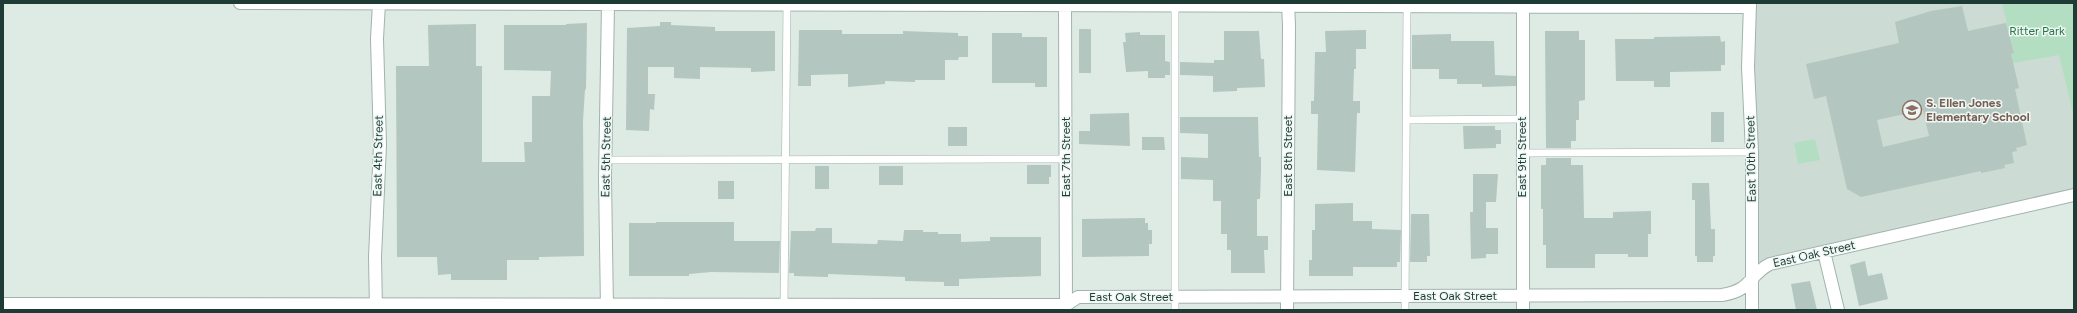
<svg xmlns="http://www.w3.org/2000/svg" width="2077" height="313" viewBox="0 0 2077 313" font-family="Figtree,sans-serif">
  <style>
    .built { fill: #ccdbd4 }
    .green { fill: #b4dec2 }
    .building { fill: #b3c6bf; fill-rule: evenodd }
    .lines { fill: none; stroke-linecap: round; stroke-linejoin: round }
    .service-casing { stroke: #a1b3ad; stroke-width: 8 }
    .minor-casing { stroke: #a1b3ad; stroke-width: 14 }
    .tertiary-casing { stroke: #a1b3ad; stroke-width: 14 }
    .service { stroke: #fff; stroke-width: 7 }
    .minor { stroke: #fff; stroke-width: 12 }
    .tertiary { stroke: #fff; stroke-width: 12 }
    .labels { text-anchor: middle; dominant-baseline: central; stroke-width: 3; stroke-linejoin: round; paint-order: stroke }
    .park-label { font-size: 12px; fill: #267548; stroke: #eef7f3 }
    .education-label { font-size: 12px; font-weight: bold; fill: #785e54; stroke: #eef7f3; text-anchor: start }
    .street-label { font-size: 12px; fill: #1e3b35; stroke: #eef7f3 }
  </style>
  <rect width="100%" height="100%" fill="#deebe5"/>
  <path class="built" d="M1750,3H2074V195L1770,264L1753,279Z"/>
  <path class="green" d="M2002,3H2074V117L2059,55L2013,63L2011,54L2014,53Z
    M1815,139L1820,160L1798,164L1794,143Z"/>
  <path class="building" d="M1962,6L1968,31L2006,23L2014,53L2011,54L2019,88L2015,89L2027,145L2016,148L2017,151L2012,152L2014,163L2004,165L2005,168L1981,173V171L1861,197L1847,189L1826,96L1814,99L1806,64L1899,43L1895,22L1931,11ZM1923,110L1929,136L1883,147L1877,120Z
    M660,22H671V25L715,27V31H775V71L751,72V68L700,67V79L674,78V67H648V94H655L654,110L650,109L649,131L626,130L627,28L660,26Z
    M587,23L586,90L585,89L583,121L584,256L539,257V260H507V280H451V274L438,275L437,257H397L396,66H429L428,25L476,24V66H482V162H525L524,142H532V96H550L551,71L504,70V25H566V24Z
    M1079,29H1091V73H1079Z
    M799,30H842V34H903V31L958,33V36H968V57H959L958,60H945V80H915V82L885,81V84L848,87V74L811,75V86H798Z
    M1366,30V49H1356V69H1354L1353,101H1360V113H1357L1355,172L1317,170L1318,114H1311V101H1314L1315,52H1326L1325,31Z
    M1224,31H1259L1261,59H1264L1265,87L1237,88V91L1213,92V76L1180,75V62L1214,63V60H1224Z
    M1545,31H1579V40H1585V100L1579,101V120H1576V141H1571V148H1546Z
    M1140,32V35H1165V61L1170,62V75H1165V78H1148V71L1126,72L1123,42H1126L1125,33Z
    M992,33H1022V37H1047V87H1035V83H992Z
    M1451,34V41H1494L1495,75L1516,76V86L1482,87V84H1457V79H1439V69H1412V35Z
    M1720,36L1721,42L1725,41V65H1721V71L1670,72V87H1654V81H1616L1615,39H1654V37Z
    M1711,112H1724V142H1711Z
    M1129,113L1130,146L1079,144V131H1090V114Z
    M1180,117H1258L1259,157H1261V171L1260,199H1257V236H1268V250H1264L1265,273H1231V250H1227V234H1221V201H1213V180L1181,179V157L1208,158V134L1180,133Z
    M1463,126H1495V130H1501V144H1496V148L1464,149Z
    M948,127H967V146H948Z
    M1142,137H1164L1165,150H1142Z
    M1546,158H1571V165H1583L1584,218H1613V212L1651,211V234H1648V257H1628V254H1595V268H1546V245H1543V209H1541V165H1546Z
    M1027,165H1051V177H1049V184H1027Z
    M815,166H829V189H815Z
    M879,166H903V185H879Z
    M1473,174H1498L1496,202H1486V228H1498V254H1486V258L1471,259L1470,212H1473Z
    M718,181H734V199H718Z
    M1692,183H1709L1711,229H1715V256H1713V262H1697V256H1695V200H1692Z
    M1353,203V221H1372V229L1401,230L1400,262H1397V267H1353V276H1309V260H1312V230H1315V204Z
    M1411,214H1429L1430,256H1427V262H1410Z
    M1145,218V223H1148V230H1152V244H1149V256L1082,257V219Z
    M656,222H734V241H780L779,273L711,272L689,274V276H629V223H656Z
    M816,228H832V243L877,244L878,240L903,241L904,230H923V232H938V234H961V242L990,241V237H1041V276L959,279V286H944V282L905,281V277L828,274V277L794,276V273H789L791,231H815Z
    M1865,261L1868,276L1882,273L1888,299L1859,306L1850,265Z
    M1810,281L1817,310H1796L1791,284Z"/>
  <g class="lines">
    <g class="service-casing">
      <path id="service" d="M1406,120L1522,119
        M1522,153L1752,152
        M605,160L1065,159
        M784,305L787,4
        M1175,310V3
        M1405,310L1407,6"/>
    </g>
    <g class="minor-casing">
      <path id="minor" d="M240,3L1749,7
        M1065,3L1066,310
        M1523,3V310
        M1750,3L1748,67L1752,152V310
        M1824,252L1838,310
        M3,304L1054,305H1066L1078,297L1722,295C1753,290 1748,275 1770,264L2074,195
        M376,310L375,257L380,145L377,39L379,3
        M607,310L605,178L608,4"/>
    </g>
    <g class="tertiary-casing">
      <path id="tertiary" d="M1287,310L1289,26L1288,3"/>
    </g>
    <use href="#service" class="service"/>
    <use href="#minor" class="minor"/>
    <use href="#tertiary" class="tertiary"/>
  </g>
  <defs>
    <g id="school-ring" transform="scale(1)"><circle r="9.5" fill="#eef7f3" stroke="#8d6e63" stroke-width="1.5"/><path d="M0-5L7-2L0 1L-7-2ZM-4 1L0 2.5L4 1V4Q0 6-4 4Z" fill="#8d6e63"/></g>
  </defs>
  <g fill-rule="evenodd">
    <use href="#school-ring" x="1912" y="110"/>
  </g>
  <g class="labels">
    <g class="park-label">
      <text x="2037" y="31">Ritter Park</text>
    </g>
    <g class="education-label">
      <text x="1926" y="103">S. Ellen Jones<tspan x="1926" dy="14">Elementary School</tspan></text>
    </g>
    <g class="street-label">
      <text transform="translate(378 156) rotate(-89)">East 4th Street</text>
      <text transform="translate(1288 156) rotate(-90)">East 8th Street</text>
      <text transform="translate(606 157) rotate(-89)">East 5th Street</text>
      <text transform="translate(1066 157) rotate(-90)">East 7th Street</text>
      <text transform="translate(1522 157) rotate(-90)">East 9th Street</text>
      <text transform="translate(1751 159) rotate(-91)">East 10th Street</text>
      <text transform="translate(1814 254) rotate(-13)">East Oak Street</text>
      <text x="1455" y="296">East Oak Street</text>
      <text x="1131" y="297">East Oak Street</text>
    </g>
  </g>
  <rect width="2077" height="313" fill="none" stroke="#1e3b35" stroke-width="8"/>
</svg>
